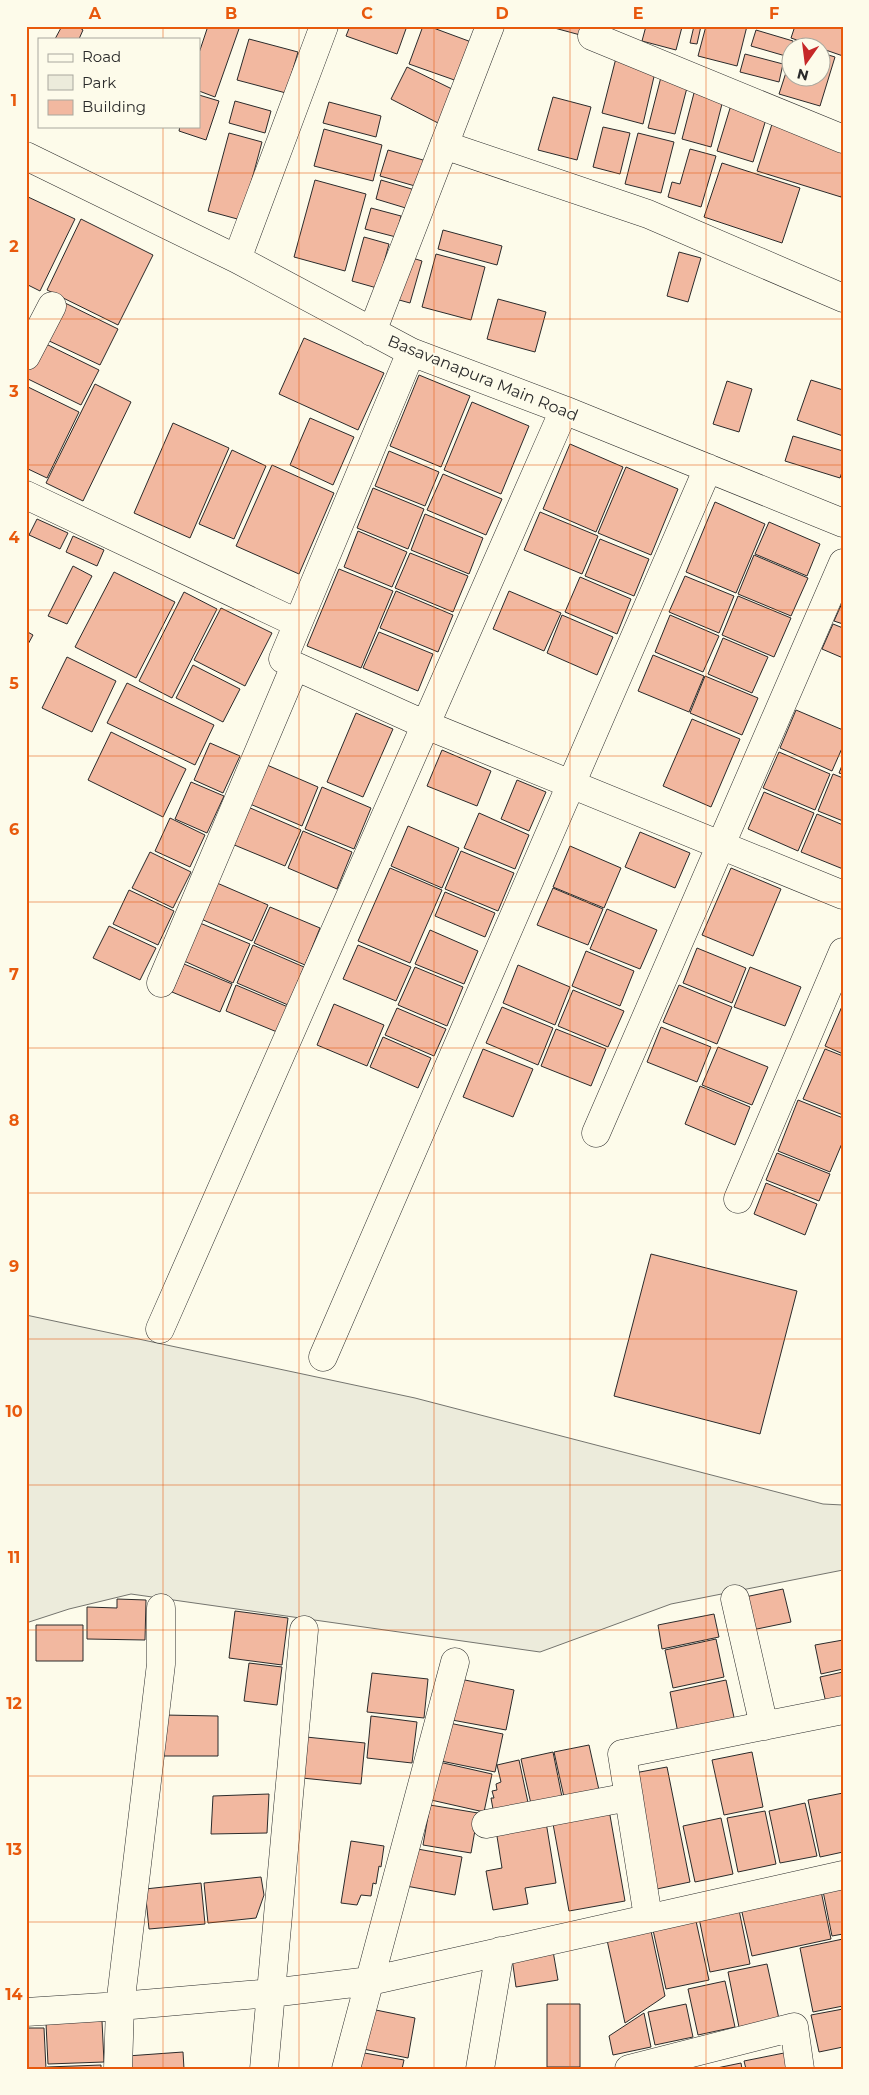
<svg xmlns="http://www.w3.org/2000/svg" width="869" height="2095" viewBox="0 0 869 2095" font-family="Montserrat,sans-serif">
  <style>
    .green { fill: #ecebdb; stroke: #74746e }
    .building { fill: #f2b8a0; stroke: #2b2b2b }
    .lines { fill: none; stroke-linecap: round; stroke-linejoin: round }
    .minor-casing { stroke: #2b2b2b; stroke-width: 29 }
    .minor { stroke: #fdfbea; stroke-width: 28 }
    .grid { fill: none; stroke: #e8590c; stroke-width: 1; stroke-opacity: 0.55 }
    .labels { text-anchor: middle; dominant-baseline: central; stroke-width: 4; stroke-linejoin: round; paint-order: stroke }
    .street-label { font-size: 16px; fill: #2b2b2b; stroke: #fdfbea }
    .neatline { fill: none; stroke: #e8590c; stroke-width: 2 }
    .grid-label { font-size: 16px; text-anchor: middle; font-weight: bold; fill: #e8590c }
  </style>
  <rect width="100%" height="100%" fill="#fdfbea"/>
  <path class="green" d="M26,1315L415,1398L823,1504L843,1505V1570L671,1604L540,1652L131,1594L69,1609L26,1623Z"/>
  <path class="building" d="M62,26H77L83,30L79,39H55Z
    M208,26H240L215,97L199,91V53Z
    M350,26H407L397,54L346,36Z
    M423,26H428L474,43L460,82L409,64Z
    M547,26H587L584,36Z
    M646,26L682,27L676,50L642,41Z
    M694,26H701L697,44L690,43Z
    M706,26H747L737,66L698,56Z
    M795,26H843V56L791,38Z
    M756,30L793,41L789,57L751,46Z
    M249,39L298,52L286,93L237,80Z
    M822,53L835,57L820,106L779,94L792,54V78H822Z
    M745,54L783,64L779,82L740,72Z
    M616,58L656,68L643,124L602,113Z
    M407,67L454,90L438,123L391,99Z
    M662,73L689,80L675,134L648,128Z
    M694,93L723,100L711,147L682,139Z
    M199,95L219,101L206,140L179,131L180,126H199Z
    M553,97L591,107L577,160L538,150Z
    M235,101L271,111L265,133L229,123Z
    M329,102L381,116L376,137L323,123Z
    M731,105L767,116L753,162L717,151Z
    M773,121L843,143V190L841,197L757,171Z
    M603,127L630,133L620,174L593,167Z
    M324,129L382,145L373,181L314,166Z
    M229,133L262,142L241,220L208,211Z
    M638,133L674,142L661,193L625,184Z
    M690,149L716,156L701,207L668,197L672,182L680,184Z
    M388,150L430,162L422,188L380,176Z
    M722,163L800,188L782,243L704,217Z
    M315,180L366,194L345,271L294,257Z
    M381,180L415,190L409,209L376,199Z
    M26,196L75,219L40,291L26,284Z
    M371,208L401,216L396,237L365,229Z
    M81,219L153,255L118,325L47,290Z
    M443,230L502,246L497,265L438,249Z
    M364,237L389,244L377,288L352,281Z
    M679,252L701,258L688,302L667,296Z
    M436,254L485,267L471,320L422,307Z
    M406,256L422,261L410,303L392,298Z
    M498,299L546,312L535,352L487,339Z
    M63,302L118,329L100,365L45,339Z
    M304,338L384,373L358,430L279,394Z
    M42,342L99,370L81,405L26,378V373Z
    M419,375L470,396L441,467L390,446Z
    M811,380L843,390V436L797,420Z
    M727,381L752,389L739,432L713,424Z
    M95,384L131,402L83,501L46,483Z
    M26,386L79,412L47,478L26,468Z
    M472,402L529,426L501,494L444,470Z
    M310,418L354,437L333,485L290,465Z
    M173,423L229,448L190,538L134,513Z
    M793,436L843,451V469L840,478L785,461Z
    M570,444L623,467L596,532L543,509Z
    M232,450L266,466L234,539L199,524Z
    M389,451L439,472L425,506L375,486Z
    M272,465L334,493L299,574L236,546Z
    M626,467L678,489L651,555L598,533Z
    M443,474L502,499L486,535L427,510Z
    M373,488L424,509L408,549L357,528Z
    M715,502L765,524L736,593L686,572Z
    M540,512L598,536L582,574L524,550Z
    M425,514L483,538L469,574L411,550Z
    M37,519L68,533L60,549L29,535Z
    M769,522L820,544L807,576L755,554Z
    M358,531L407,552L392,587L344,567Z
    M73,536L104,550L97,566L66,552Z
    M600,539L649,559L634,596L585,576Z
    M410,553L468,576L453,612L395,588Z
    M754,555L808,578L791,616L738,594Z
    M73,566L92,576L67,624L48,616Z
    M339,569L393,591L361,668L307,646Z
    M114,572L175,602L136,678L75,647Z
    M685,576L734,596L719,633L669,612Z
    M580,577L631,599L617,634L565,612Z
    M396,591L453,615L438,652L380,628Z
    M509,591L561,613L544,651L493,629Z
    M184,592L217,609L172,698L139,681Z
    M738,596L791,618L774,657L722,635Z
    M843,601V624L834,621Z
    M221,608L272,633L245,686L194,660Z
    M562,615L613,637L597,675L547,653Z
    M670,615L719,636L703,672L655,652Z
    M833,624L843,628V658L822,649Z
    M26,631L33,635L26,648Z
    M379,632L433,654L418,691L363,668Z
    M723,638L768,657L752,693L708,674Z
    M653,655L704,676L689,712L638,691Z
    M67,657L116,681L92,732L42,708Z
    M193,665L240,689L223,722L176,698Z
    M705,676L758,698L742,735L690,713Z
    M127,683L214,725L195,765L107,723Z
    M796,710L843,730V746L832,771L780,748Z
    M356,713L393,729L363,797L327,782Z
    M692,719L740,739L711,807L663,786Z
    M111,732L186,769L163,817L88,780Z
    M210,743L240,756L223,793L194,780Z
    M442,750L491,771L477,806L427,786Z
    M779,752L830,774L815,810L763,788Z
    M843,763V774L839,773Z
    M267,765L318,787L302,826L250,804Z
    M833,774L843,778V821L818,811Z
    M517,780L546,792L529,831L501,819Z
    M191,782L224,796L207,833L175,819Z
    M322,787L371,808L354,849L305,829Z
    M764,792L814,813L798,851L748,829Z
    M248,807L301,830L285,866L232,844Z
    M479,813L529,835L515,869L464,848Z
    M817,814L843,825V869L801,852Z
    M170,818L205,835L190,867L155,851Z
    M408,826L459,848L442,888L391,866Z
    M303,831L352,852L337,889L288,868Z
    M640,832L690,853L675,888L625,867Z
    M570,846L621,868L604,908L553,887Z
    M461,851L514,873L498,911L445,889Z
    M150,852L191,872L173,908L132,888Z
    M390,868L442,890L410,963L358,941Z
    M731,868L781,889L753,956L702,935Z
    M217,883L268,905L252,941L201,919Z
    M553,888L603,909L588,945L537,925Z
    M129,890L174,911L158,945L113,924Z
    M445,892L495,913L485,937L435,916Z
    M270,907L320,928L305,965L254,943Z
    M607,909L657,930L640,969L590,949Z
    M200,923L250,944L233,983L184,961Z
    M109,926L156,948L140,980L93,958Z
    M430,930L478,951L464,984L415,964Z
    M253,945L304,967L288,1005L237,983Z
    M358,945L411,967L396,1001L343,979Z
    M697,948L746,968L732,1003L683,983Z
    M586,951L634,971L620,1006L572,986Z
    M184,964L232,984L220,1012L172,992Z
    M518,965L570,987L555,1025L503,1003Z
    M415,967L463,987L447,1026L398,1005Z
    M750,967L801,987L785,1026L734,1007Z
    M236,985L288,1007L277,1032L226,1011Z
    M679,985L732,1007L717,1044L663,1022Z
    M573,990L624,1011L608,1047L558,1026Z
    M334,1004L384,1025L367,1066L317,1045Z
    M843,1004V1054L825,1046Z
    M502,1007L553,1028L538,1065L486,1043Z
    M397,1008L446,1029L434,1056L385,1035Z
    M661,1027L711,1047L697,1082L647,1062Z
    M556,1029L606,1049L591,1086L541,1066Z
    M383,1037L431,1058L418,1088L370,1067Z
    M718,1047L768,1067L752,1105L702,1085Z
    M483,1049L533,1069L513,1117L463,1097Z
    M825,1049L843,1056V1115L803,1099Z
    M700,1086L750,1107L735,1145L685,1124Z
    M798,1100L843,1118V1141L830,1172L778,1151Z
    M777,1153L830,1174L819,1201L766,1180Z
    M766,1183L817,1204L805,1235L754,1214Z
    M651,1254L797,1291L760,1434L614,1396Z
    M783,1589L791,1622L752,1630L745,1597Z
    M117,1599L146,1600L145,1640L87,1639V1607L117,1608Z
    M235,1611L288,1618L282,1665L229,1658Z
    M714,1614L719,1637L662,1649L658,1625Z
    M36,1625H83V1661H36Z
    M716,1639L724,1677L673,1688L665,1650Z
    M843,1640V1669L821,1674L815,1645Z
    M249,1663L282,1667L277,1705L244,1701Z
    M843,1672V1700L826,1703L820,1677Z
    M372,1673L428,1679L424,1718L367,1712Z
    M460,1679L514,1690L506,1730L452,1720Z
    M726,1680L735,1722L678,1733L670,1692Z
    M164,1715L218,1716V1756H164Z
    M371,1716L417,1722L412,1763L367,1758Z
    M449,1723L503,1734L495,1772L441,1761Z
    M306,1737L365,1743L361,1784L302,1778Z
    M589,1745L601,1799L566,1806L554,1752Z
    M553,1752L564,1807L533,1813L521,1759Z
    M752,1752L763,1807L724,1815L712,1760Z
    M519,1760L530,1812L495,1820L491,1798H494L492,1791L497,1790L496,1784L501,1782L497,1765Z
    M439,1762L492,1774L484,1812L431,1800Z
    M667,1767L690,1882L652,1890L629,1774Z
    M843,1793V1852L820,1857L808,1800Z
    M269,1794L267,1833L211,1834L213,1796Z
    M805,1803L817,1856L780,1863L769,1811Z
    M608,1804L625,1901L569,1911L551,1813Z
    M430,1805L478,1813L471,1853L423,1845Z
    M765,1811L776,1864L738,1872L727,1818Z
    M721,1818L733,1874L695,1882L683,1826Z
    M546,1822L556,1883L525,1888L528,1904L493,1910L486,1871L502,1868L496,1830Z
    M351,1841L384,1846L381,1867L379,1866L376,1884L373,1883L371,1896L361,1895L357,1905L341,1903Z
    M412,1848L462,1857L455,1895L406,1886Z
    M261,1877L264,1895L256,1918L208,1923L204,1883Z
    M201,1883L205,1924L149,1929L145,1889Z
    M843,1887V1934L832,1936L823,1891Z
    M821,1891L831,1939L752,1956L741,1908Z
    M739,1910L750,1964L710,1972L699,1918Z
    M696,1921L709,1980L666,1989L653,1930Z
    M651,1931L665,1996L625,2023L607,1940Z
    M843,1939V2006L813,2012L800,1948Z
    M553,1951L558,1980L516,1987L512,1958Z
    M767,1964L779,2019L739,2027L728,1972Z
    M725,1981L735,2027L698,2035L688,1989Z
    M547,2004H580V2067H547Z
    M686,2004L693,2037L655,2045L648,2012Z
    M366,2008L415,2018L408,2058L358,2048Z
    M843,2009V2047L819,2052L811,2015Z
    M644,2013L651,2047L613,2055L609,2036Z
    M102,2021L104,2062L48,2064L46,2023Z
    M26,2028H44L46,2069H26Z
    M353,2051L404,2060L402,2069H350Z
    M183,2052L184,2069H128L127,2056Z
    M784,2053L787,2069H746L744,2061Z
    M741,2063L742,2069H712Z
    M101,2065V2069H47V2067Z"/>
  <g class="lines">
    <g class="minor-casing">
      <path id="minor" d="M592,36L843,139
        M444,145L648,214L843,298
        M26,156L237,259L411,352L564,410L843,523
        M237,259L324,26
        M372,332L490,26
        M26,356L52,306
        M26,495L297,623
        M295,666L426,725L843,895
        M161,983L295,666L283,659L411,352
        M596,1133L843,563
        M738,1199L843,952
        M160,1329L564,410
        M323,1357L708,468
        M735,1599L764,1726
        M486,1824L629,1797
        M648,1917L622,1754L843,1710
        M26,2012L120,2006L271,1993L370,1981L843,1875
        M118,2069L120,2006L161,1664V1608
        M264,2069L304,1630
        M346,2069L455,1662
        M480,2069L500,1951
        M629,2069L794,2027L800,2069"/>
    </g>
    <use href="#minor" class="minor"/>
  </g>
  <path class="grid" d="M163,26V39M299,26V2069M434,26V2069M570,26V2069M706,26V2069M163,126V2069M26,173H843M26,319H843M26,465H843M26,610H843M26,756H843M26,902H843M26,1048H843M26,1193H843M26,1339H843M26,1485H843M26,1630H843M26,1776H843M26,1922H843"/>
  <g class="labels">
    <g class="street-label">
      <text transform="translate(483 378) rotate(22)">Basavanapura Main Road</text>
    </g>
  </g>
  <rect width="869" height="2095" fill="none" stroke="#fdfbea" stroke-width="55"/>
  <rect x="38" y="38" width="162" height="90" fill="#fdfbea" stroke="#a9a89e"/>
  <rect x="48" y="54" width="25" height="8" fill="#fdfbea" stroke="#a9a89e"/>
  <text x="82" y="62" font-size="15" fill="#2b2b2b">Road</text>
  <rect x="48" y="75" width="25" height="15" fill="#ecebdb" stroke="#a9a89e"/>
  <text x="82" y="88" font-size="15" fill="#2b2b2b">Park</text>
  <rect x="48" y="100" width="25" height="15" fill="#f2b8a0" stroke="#a9a89e"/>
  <text x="82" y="112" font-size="15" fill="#2b2b2b">Building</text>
  <g transform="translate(806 62) rotate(194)"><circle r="24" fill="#fdfbea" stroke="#a9a89e"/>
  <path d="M0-4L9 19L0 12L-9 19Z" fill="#c62828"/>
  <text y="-8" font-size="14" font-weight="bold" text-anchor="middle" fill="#2b2b2b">N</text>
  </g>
  <rect x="28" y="28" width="814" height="2040" class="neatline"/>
  <g class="grid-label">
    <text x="95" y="19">A</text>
    <text x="231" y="19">B</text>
    <text x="367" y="19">C</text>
    <text x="502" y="19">D</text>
    <text x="638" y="19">E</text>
    <text x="774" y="19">F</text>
    <text x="14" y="106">1</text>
    <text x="14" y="252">2</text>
    <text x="14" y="397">3</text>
    <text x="14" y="543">4</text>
    <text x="14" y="689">5</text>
    <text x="14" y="835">6</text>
    <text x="14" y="980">7</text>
    <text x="14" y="1126">8</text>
    <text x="14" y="1272">9</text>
    <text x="14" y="1417">10</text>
    <text x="14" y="1563">11</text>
    <text x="14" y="1709">12</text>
    <text x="14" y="1855">13</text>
    <text x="14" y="2000">14</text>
  </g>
</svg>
